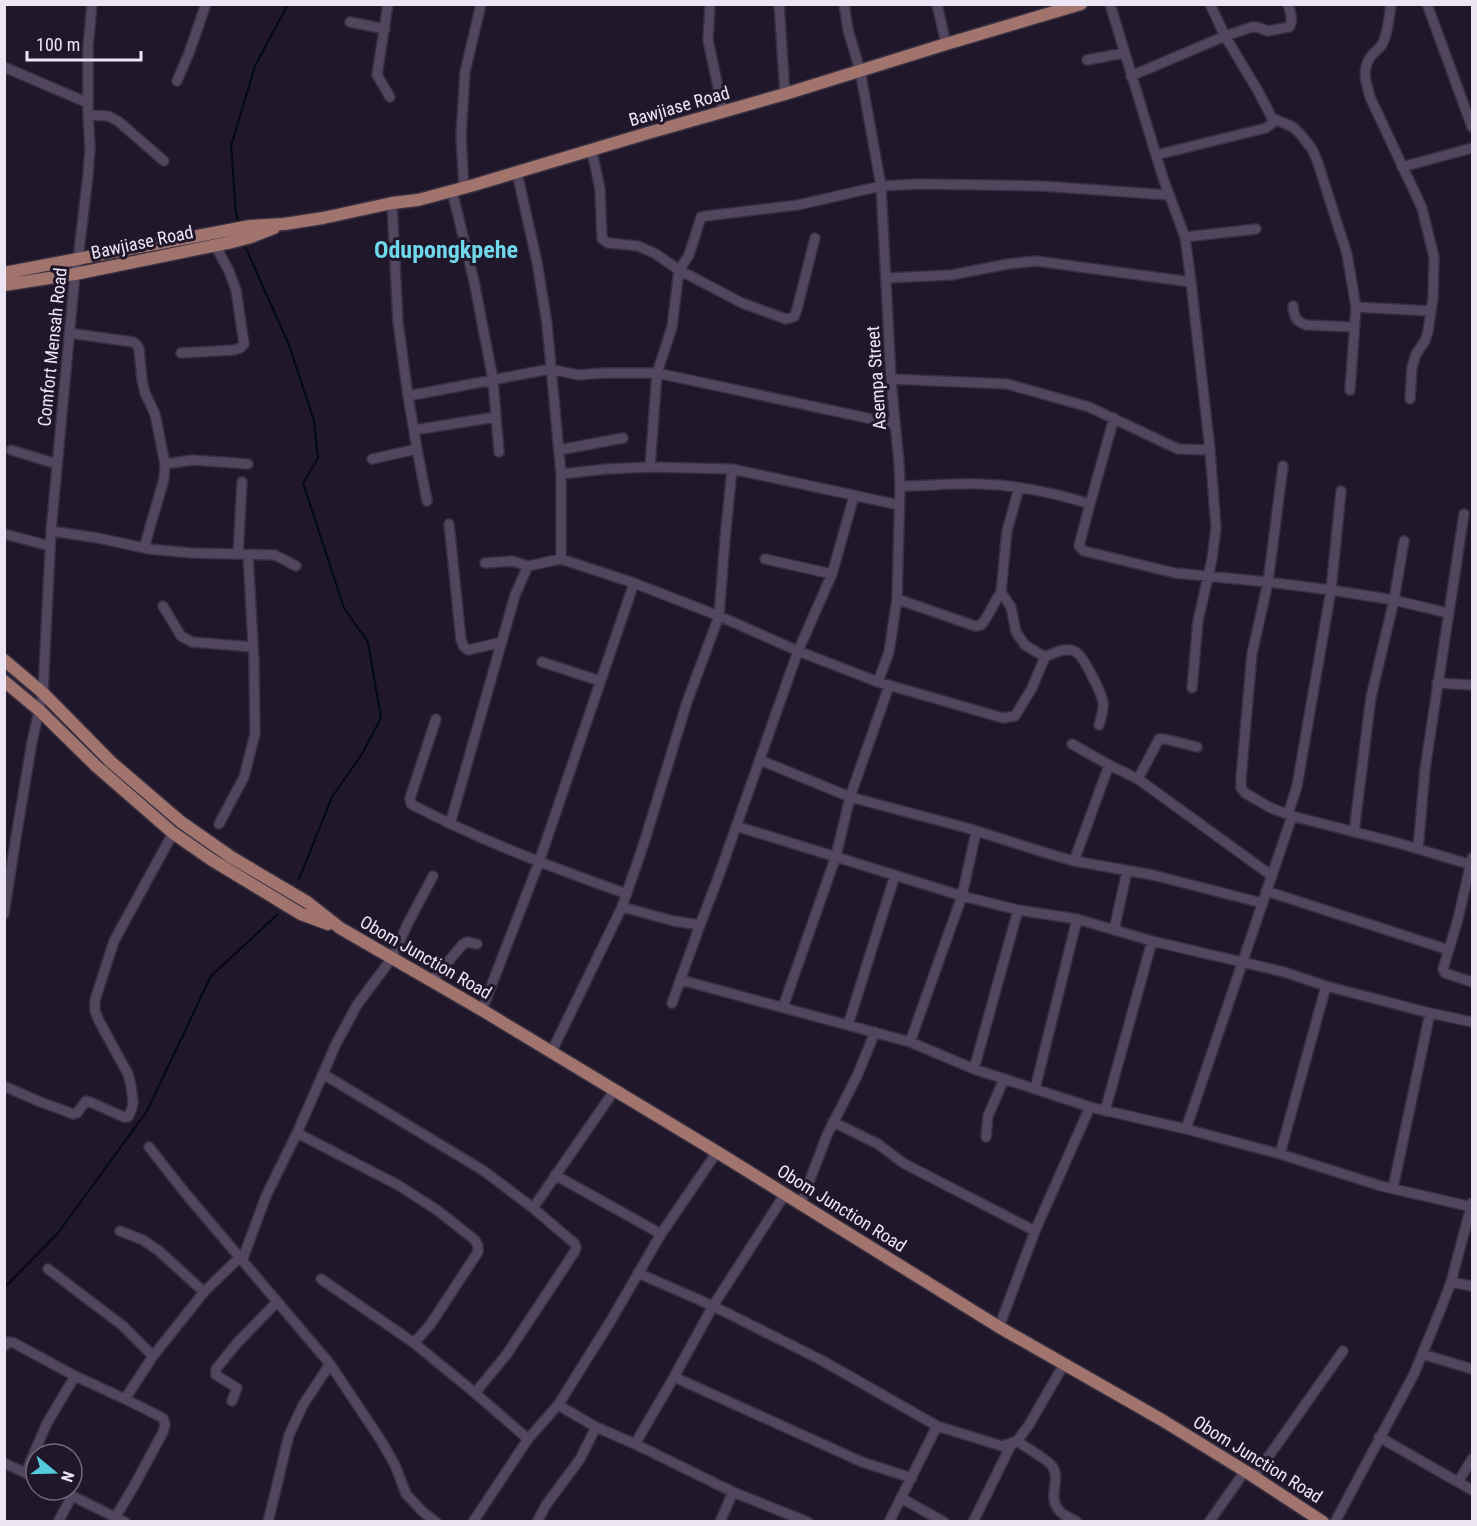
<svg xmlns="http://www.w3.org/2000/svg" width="1477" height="1526" viewBox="0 0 1477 1526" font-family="'Roboto Condensed',sans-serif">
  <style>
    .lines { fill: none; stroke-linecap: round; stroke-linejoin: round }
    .stream { stroke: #000a0f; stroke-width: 2 }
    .minor-casing { stroke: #383040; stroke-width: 12 }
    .major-casing { stroke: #383040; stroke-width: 15 }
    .minor { stroke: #51465d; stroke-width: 9 }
    .major { stroke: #a1746e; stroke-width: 12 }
    .labels { text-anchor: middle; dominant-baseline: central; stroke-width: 6; stroke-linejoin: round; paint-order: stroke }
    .street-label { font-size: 18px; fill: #ece5f3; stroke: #21172b }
    .district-label { font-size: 24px; font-weight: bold; fill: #6fd8ea; stroke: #21172b }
  </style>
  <rect width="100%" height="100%" fill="#21172b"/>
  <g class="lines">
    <path class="stream" d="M239,223L236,213L231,146L255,66L288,4
      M244,244L289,345L314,421L318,458L303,483L344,608L368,642L381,718L362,754L332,797L299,879
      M4,1288L58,1233L147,1111L211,976L278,914"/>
    <g class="minor-casing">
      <path id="minor" d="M388,4L377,75L390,97
        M710,4L708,40L723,111
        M779,4L785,94
        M844,4L848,30L860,70L881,186L891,379L899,464L900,486L897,599L889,652L878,682
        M937,4L946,44
        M1110,4L1163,178L1185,237L1191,282L1210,450L1216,528L1212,559L1198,621L1192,688
        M1210,4L1225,36L1258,91L1272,118L1293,127L1301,135L1312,149L1318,163L1347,254L1356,307L1350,390
        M1391,4C1389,17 1388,35 1381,46C1378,50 1374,52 1371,56C1361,71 1366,81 1370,97L1422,208L1434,257L1433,298L1428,331L1425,341L1416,354L1412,367L1410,399
        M1427,4L1472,127
        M350,22L385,29
        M1087,60L1124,53
        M4,67L88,103
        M1131,76L1225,36L1252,27H1257L1268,31L1289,27C1294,21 1290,12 1288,4
        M177,81L189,53L206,4
        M88,115L108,116L118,121L164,161
        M592,151L600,189L602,239L608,243L638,246L656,254L679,270L742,303L786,319L794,317L797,309L815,238
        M1156,155L1266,128L1275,121
        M1402,167L1472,148
        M517,173L537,262L547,324L561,474V559
        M464,188L461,136L465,72L481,4
        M452,191L474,281L493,380L499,452
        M1185,237L1256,229
        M887,278L951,275L1008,264L1036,261L1191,282
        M1293,306C1294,316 1295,321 1306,325L1354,327
        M1356,307L1431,311
        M69,333L133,342L137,345L139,349L142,380L145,393L155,414L165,464L164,479L144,548
        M181,353L234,350L240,348L244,344L236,290L229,271L215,245
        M891,379L1007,384L1089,407L1178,449L1210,450
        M408,396L550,369L578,375L604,373H657L895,424
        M414,430L496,417
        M417,449L427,501
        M11,450L57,464
        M559,450L623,438
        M372,459L417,449L408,396L398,322L392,203
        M165,464L193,460L248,464
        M1283,466L1268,582L1252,654L1241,778V788L1245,793L1271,808L1292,816L1398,843L1472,865
        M650,467L657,373L672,327L679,270L689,255L701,217L706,216L798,205L881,186L918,184L1042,186L1169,195
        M561,474L607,469L650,467L732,469L899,505
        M900,486C927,486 954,483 980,484C1017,485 1055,493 1090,504L1079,546L1084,551L1175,573L1268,582L1331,590L1394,600L1448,613
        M1019,488L1007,531L1001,592L1011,607L1016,632L1025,645L1045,657
        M1090,504L1114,418
        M449,524L461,640L464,647L468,650L502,642
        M51,531L98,538L149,549L191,553L275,555L296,566
        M4,534L50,546
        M238,554L242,482
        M765,559L832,574
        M485,563L512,561L528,566
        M897,599L975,626L981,625C989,616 994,602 1001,592
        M163,606L181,636L192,642L253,647
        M542,662L600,681
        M1437,683L1472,685
        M436,719L410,798L411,804C481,841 554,868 627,894
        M1072,744L1109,765L1138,779L1272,876
        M760,760L850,797L967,828L1046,853L1074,861L1153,875L1262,903
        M1138,779L1159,739H1165L1197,747
        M1288,814L1297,786L1331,590L1341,491
        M219,824L244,777L255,734L254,661L248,555
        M450,824L515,595L528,566L561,559L634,583L719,616L798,651L878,682L1003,718L1015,716L1032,688L1045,657C1054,653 1067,646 1076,652C1084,657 1101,692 1103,702C1104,710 1101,718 1099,725
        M736,826L962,896L1018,910L1077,919L1152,941L1284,972L1326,986L1430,1013L1472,1022
        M1354,832L1371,697L1394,600L1404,541
        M1418,849L1425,769L1464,514
        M1472,858L1458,919L1443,969L1445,973L1472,982
        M1074,861L1109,765
        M1266,891L1449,950
        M622,907L674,921L700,925L718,878L798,651L832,574L854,496
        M4,914L16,837L32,742L43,693L51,531L75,274L78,259L88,175L90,147L88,115V47L92,4
        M1114,930L1127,871
        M681,980L910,1042L974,1069L1090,1107L1186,1129L1280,1154L1381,1186L1472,1207
        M432,981L462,945L467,942L477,944
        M672,1003L700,925
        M783,1007L836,856L850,797L889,686
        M482,1010L539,862L634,583
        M848,1025L895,875
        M910,1042L962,896L976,832
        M551,1053L622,907L644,843L687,702L719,616L725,539L732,469
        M974,1069L1018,910
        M323,1074L484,1171L533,1208L574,1243L576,1247L575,1251L507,1354L475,1393
        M4,1086L38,1101L73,1114L77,1113L86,1101L90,1102L124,1117H128L132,1108L133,1102L131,1086L128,1074L99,1021L95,1011V1000L114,941L173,833
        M1035,1089L1077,919
        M1105,1111L1152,941
        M833,1122L878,1144L903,1163L1035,1231
        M1186,1129L1292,816
        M297,1133L398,1185L437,1210L475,1240L478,1246V1252L430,1325L414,1343
        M986,1137L988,1116L1004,1079
        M149,1147L186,1194L330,1364L380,1439L395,1465L406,1494L423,1512L436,1522
        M1280,1154L1326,986
        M555,1175L661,1234
        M1393,1188L1430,1013
        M801,1203L827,1135L857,1076L875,1032
        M533,1208L614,1091
        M120,1231L143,1240L159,1251L204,1292
        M242,1261L266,1196L297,1133L336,1044L357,1005L392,958L408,923L433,876
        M48,1269L123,1326L153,1356
        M638,1273L713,1306L823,1361L937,1426L1002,1446L1017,1441L1029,1425L1064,1364
        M321,1279L414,1343L475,1393L528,1439
        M1451,1282L1472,1286
        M999,1327L1035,1231L1090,1107
        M4,1346L8,1342L14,1343L75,1376L125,1399L163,1418L165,1425L163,1432L134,1486L116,1516
        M1422,1354L1472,1369
        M674,1377L862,1462L912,1478
        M125,1399L153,1356L204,1292L240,1257
        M232,1401L237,1388L216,1375V1369L237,1343L277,1302
        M558,1405L596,1427L635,1444L733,1492L808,1522
        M1379,1437L1472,1490
        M1017,1441C1025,1447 1047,1459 1052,1466C1063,1481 1043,1499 1064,1515C1068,1517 1073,1519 1077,1522
        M635,1444L674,1377L713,1306L785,1194
        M4,1463L36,1478
        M26,1472L47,1423L75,1376
        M1254,1477L1343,1351
        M1458,1482L1472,1459
        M60,1490L125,1522
        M901,1498L944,1522
        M58,1522L72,1496
        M268,1522L289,1435L303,1405L330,1364
        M473,1522L528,1439L558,1405L610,1322L661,1234L717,1152
        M537,1522L546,1505L580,1459L596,1427
        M720,1522L733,1492
        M889,1522L937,1426
        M973,1522L1012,1443
        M1209,1522L1245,1471
        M1335,1522L1414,1374L1442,1306L1451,1282L1472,1203"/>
    </g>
    <g class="major-casing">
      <path id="major" d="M4,273L250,226L284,224L323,218L392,203L418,200L474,185L648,133L785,94L946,44L1081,4
        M4,285L75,274L232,242L251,237L274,228
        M4,660L43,693L111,762L181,822L231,857L307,902L340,928L482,1010L717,1152L999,1327L1162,1420L1245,1471L1323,1522
        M4,681L40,711L96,766L173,833L212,860L301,914L328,924"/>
    </g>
    <use href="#minor" class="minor"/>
    <use href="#major" class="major"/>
  </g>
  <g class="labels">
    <g class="street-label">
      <text transform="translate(679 106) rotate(-16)">Bawjiase Road</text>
      <text transform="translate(142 242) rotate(-12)">Bawjiase Road</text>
      <text transform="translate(52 347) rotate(-84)">Comfort Mensah Road</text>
      <text transform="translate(876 378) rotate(-94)">Asempa Street</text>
      <text transform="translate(426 957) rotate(30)">Obom Junction Road</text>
      <text transform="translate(842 1208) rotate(32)">Obom Junction Road</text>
      <text transform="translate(1258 1459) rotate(32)">Obom Junction Road</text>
    </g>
    <g class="district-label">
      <text x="446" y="250">Odupongkpehe</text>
    </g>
  </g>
  <rect width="1477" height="1526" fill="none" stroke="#ece5f3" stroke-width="12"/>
  <g transform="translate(54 1472) rotate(109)"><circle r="28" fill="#21172b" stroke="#72697b" stroke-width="1.5"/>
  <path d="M0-4.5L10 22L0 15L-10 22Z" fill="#54cadd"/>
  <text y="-9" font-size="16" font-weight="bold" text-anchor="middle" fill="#ece5f3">N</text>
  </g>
  <path d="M27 51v9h114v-9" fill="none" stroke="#ece5f3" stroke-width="3"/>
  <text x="36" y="51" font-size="18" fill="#ece5f3" stroke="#21172b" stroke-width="4.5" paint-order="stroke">100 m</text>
</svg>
